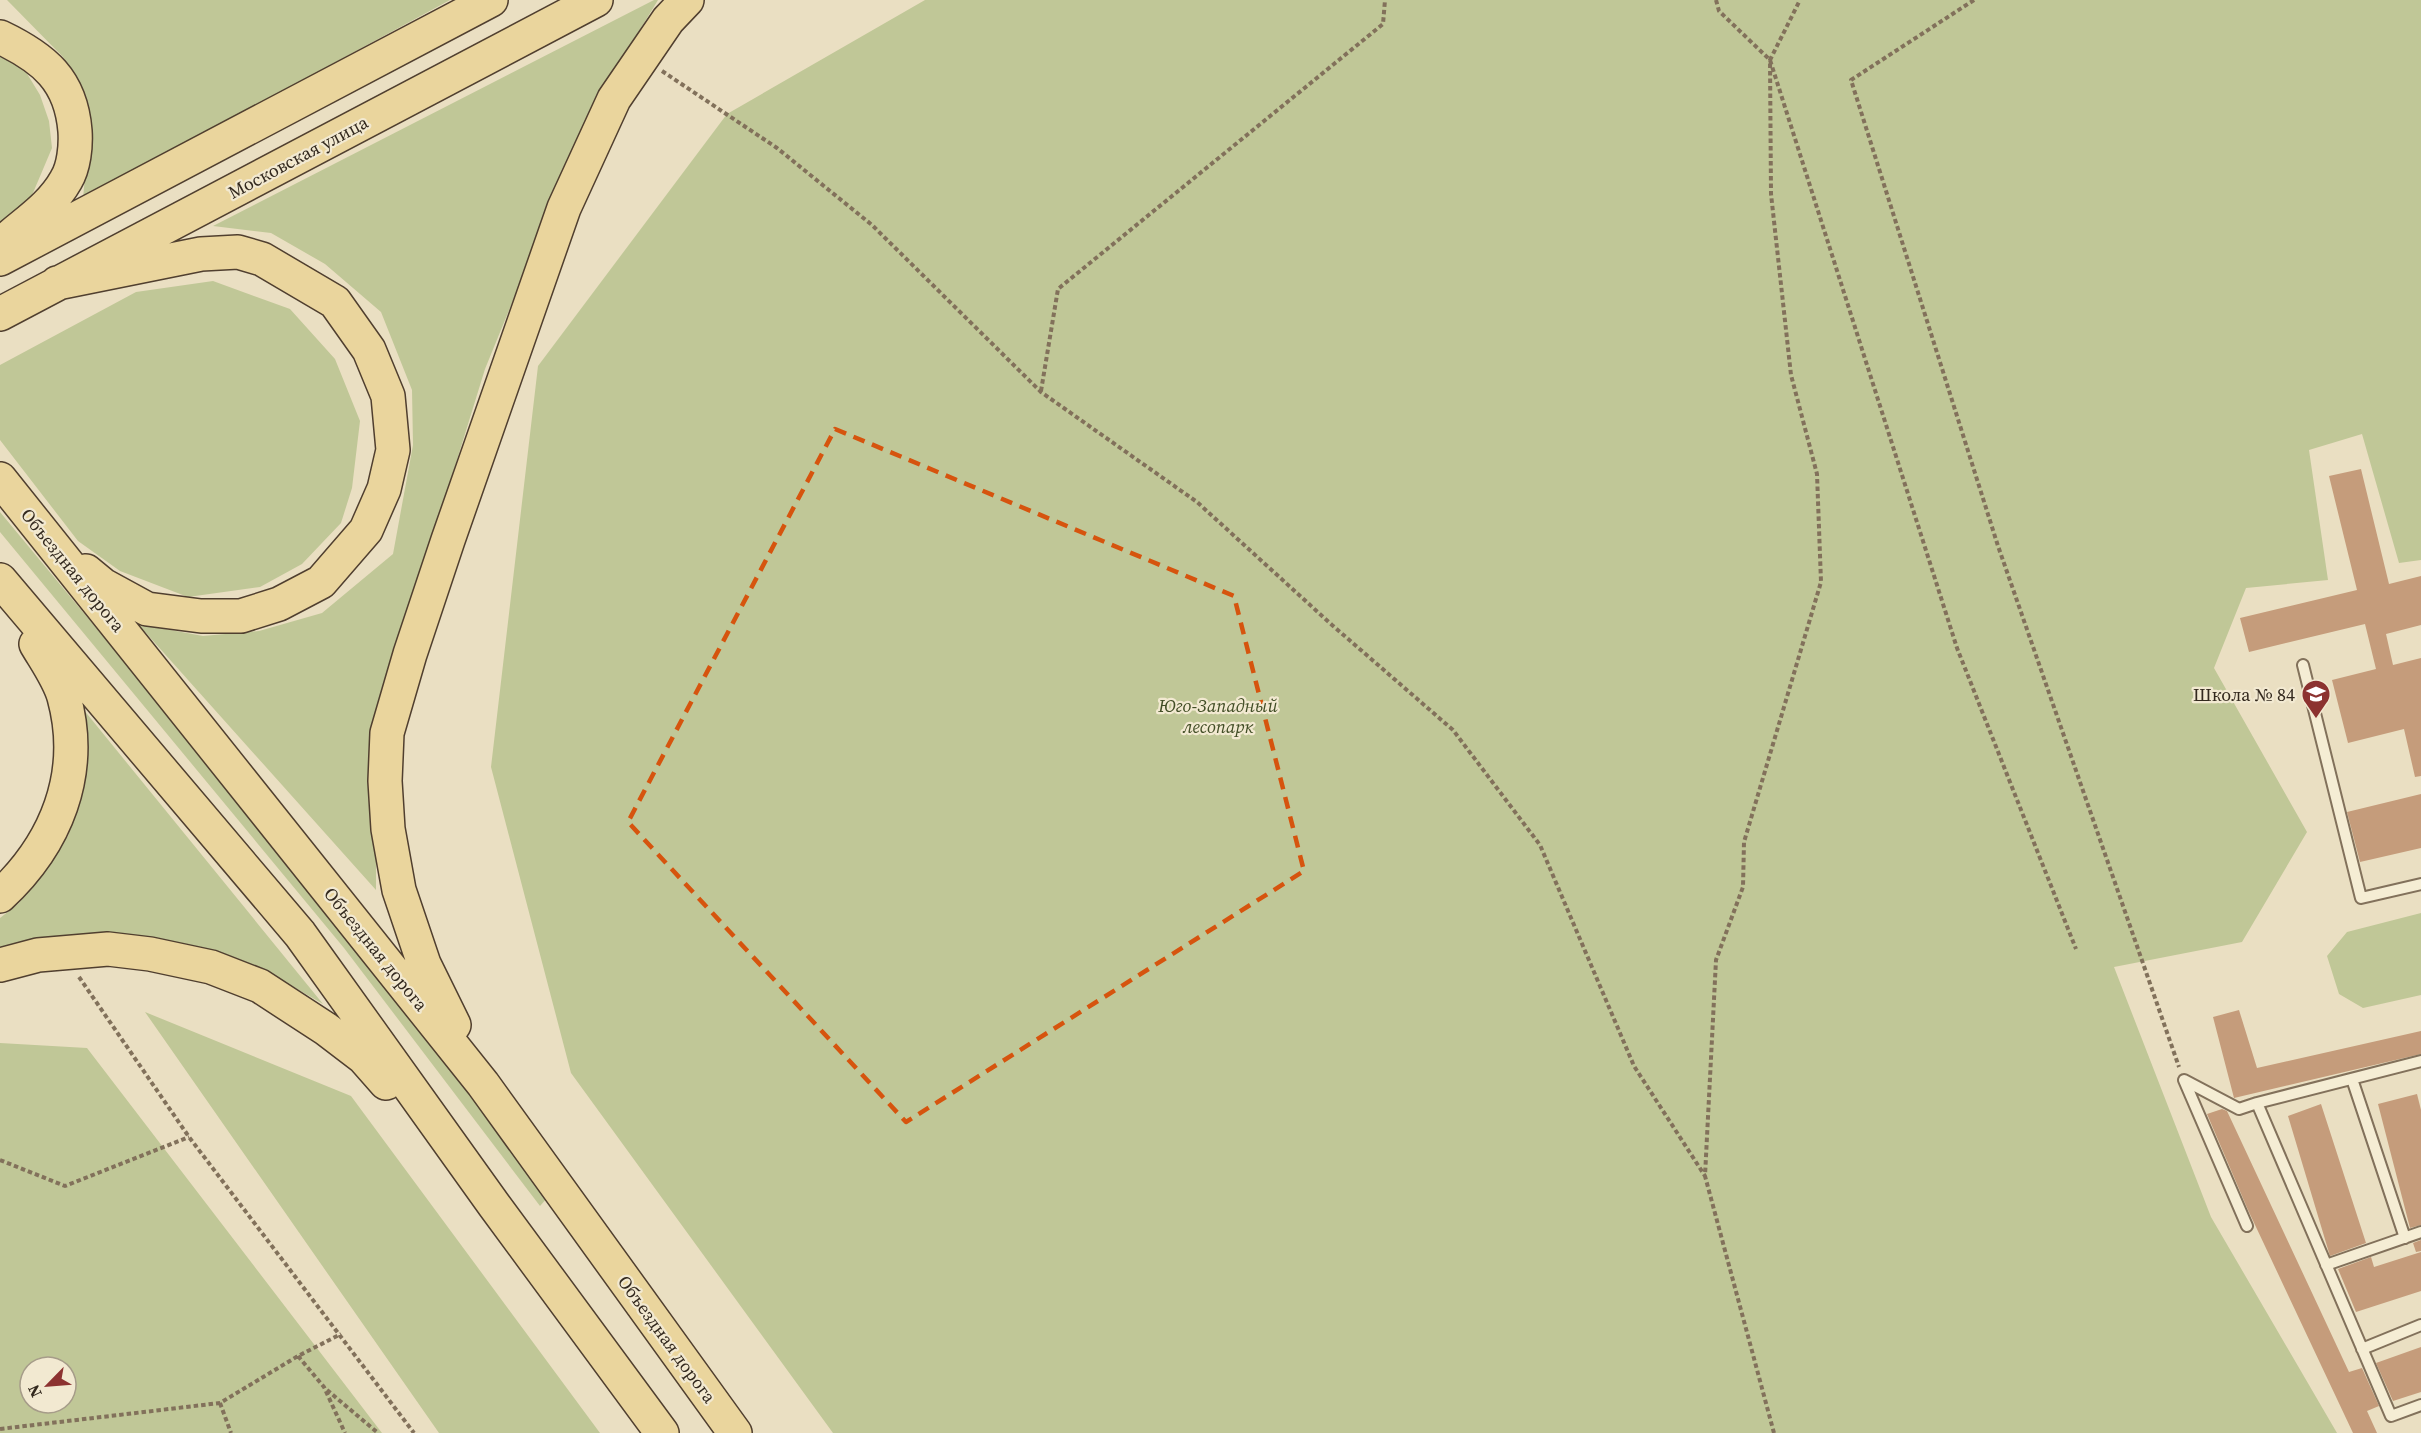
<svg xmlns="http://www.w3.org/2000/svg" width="2421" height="1433" viewBox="0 0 2421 1433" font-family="'Source Serif 4',serif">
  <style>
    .green { fill: #c0c797; fill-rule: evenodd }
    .building { fill: #c59c7b }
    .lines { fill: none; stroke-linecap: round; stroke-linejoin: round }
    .lane-casing { stroke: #82715b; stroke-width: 14 }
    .primary-casing { stroke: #503f2f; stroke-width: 36 }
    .path { stroke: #82715b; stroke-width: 4; stroke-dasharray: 4.5 3; stroke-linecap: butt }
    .lane { stroke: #f5edd4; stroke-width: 10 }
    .primary { stroke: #ead59d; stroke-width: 33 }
    .marked { fill: none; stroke: #d6540e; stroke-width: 4.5; stroke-dasharray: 12 8; stroke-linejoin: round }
    .labels { text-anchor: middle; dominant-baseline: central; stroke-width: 4.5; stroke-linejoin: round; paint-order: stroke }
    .street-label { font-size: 18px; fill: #33291e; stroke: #f2e9d1 }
    .poi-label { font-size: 18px; fill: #33291e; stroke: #f2e9d1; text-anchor: end }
    .park-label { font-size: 18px; font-style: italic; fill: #424e26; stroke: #f2e9d1 }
  </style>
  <rect width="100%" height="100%" fill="#eadfc2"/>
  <path class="green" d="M7,0H450L83,199L89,131L63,57Z
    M654,0H658L590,112L485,369L399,648L376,770V890L138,624L203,636L259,631L322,613L393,554L413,445L412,390L381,312L325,264L271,233L213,226Z
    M925,0H2421V560L2399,563L2362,434L2309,450L2328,580L2246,588L2214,668L2307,832L2242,942L2114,967L2211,1217L2337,1433H833L571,1073L491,767L538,366L727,114Z
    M0,52L20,62L40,95L49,121L52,148L30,200L0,223Z
    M213,281L290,309L335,359L360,421L352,488L341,523L302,564L260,587L188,597L120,571L78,541L0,440V365L136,292Z
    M0,512L170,717L488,1115L548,1197L540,1206L344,948L0,532Z
    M79,704L323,1004L259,967L182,943L114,934L0,952V918L19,903L68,836L80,794Z
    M2421,913V995L2363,1008L2339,994L2327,956L2347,932Z
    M145,1012L351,1096L600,1433H439Z
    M0,1043L87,1048L382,1433H0ZM30,1367H66V1403H30Z"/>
  <path class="building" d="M2361,469L2389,584L2421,576V625L2386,634L2393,665L2421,658V776L2415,777L2404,729L2348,743L2332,680L2376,669L2365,624L2249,652L2240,618L2357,590L2329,476Z
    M2421,794V848L2360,862L2347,812Z
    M2239,1010L2257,1068L2421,1031V1054L2234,1098L2213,1017Z
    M2417,1094L2421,1110V1225L2410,1228L2378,1104Z
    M2321,1104L2366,1243L2330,1256L2288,1116Z
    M2222,1109L2227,1111L2349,1372L2362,1368L2379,1406L2367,1411L2377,1433H2353L2248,1210L2207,1114Z
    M2421,1240V1251L2416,1252L2413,1243Z
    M2421,1252V1291L2356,1312L2338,1269L2371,1257L2374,1267Z
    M2421,1347V1392L2393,1401L2376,1363Z"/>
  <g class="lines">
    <g class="lane-casing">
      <path id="lane" d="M2303,665L2361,898L2421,884
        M2352,1079L2405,1238
        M2257,1103L2421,1061
        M2247,1226L2184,1080L2239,1109L2257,1103L2391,1416L2421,1405
        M2326,1265L2421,1232
        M2362,1349L2421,1325"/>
    </g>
    <g class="primary-casing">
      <path id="primary" d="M0,37C44,58 71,80 75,131C76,146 74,167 66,180C52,205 29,220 8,238
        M0,259L491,0
        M57,283L201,254L238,252L262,259L335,302L369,350L388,396L393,450L384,489L366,530L321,582L279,604L241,616H201L147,609L103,585L86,571
        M0,314L596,0
        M0,479L483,1084L735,1433
        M0,580L300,934L494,1205L662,1433
        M0,896C56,844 85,774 64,697C59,679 46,661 36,644
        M0,965L38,955L108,949L150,954L211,967L260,986L326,1029L364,1058L386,1083
        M454,1025L424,964L399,890L388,829L385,781L387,733L410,654L448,540L564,208L614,99L668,20L687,0"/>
    </g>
    <path class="path" d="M1716,0L1719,11L1770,60L1957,648L2076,949
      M1974,0L1851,80L1998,546L2179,1067
      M662,71L777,148L872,225L1041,392L1197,502L1332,625L1453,730L1540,845L1634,1066L1705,1176
      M1041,391L1058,289L1383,24L1385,0
      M79,977L189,1137L414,1433
      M0,1160L65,1186L189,1137
      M298,1356L324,1387L345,1433
      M327,1390L378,1433
      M220,1403L231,1433
      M0,1429L220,1403L298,1356L341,1334
      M1774,1433L1705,1176L1716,960L1743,887L1744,842L1821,582L1817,474L1791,375L1771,194L1770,60L1800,0"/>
    <use href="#lane" class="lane"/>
    <use href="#primary" class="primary"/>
  </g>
  <path class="marked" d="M835,429L1234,596L1304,871L906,1122L628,822Z"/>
  <defs>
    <g id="school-pin" transform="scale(1.5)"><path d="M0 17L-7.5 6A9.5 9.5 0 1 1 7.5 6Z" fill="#8c3230" stroke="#f2e9d1"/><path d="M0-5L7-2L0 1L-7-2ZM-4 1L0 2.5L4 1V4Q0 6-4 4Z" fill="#fff"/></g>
  </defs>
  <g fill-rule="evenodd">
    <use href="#school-pin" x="2316" y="694"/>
  </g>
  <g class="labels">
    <g class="street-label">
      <text transform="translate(298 157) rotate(-28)">Московская улица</text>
      <text transform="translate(73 570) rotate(51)">Объездная дорога</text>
      <text transform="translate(376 949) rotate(51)">Объездная дорога</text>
      <text transform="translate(667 1339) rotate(54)">Объездная дорога</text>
    </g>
    <g class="poi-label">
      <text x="2295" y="694">Школа № 84</text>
    </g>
    <g class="park-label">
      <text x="1218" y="705">Юго-Западный<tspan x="1218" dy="21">лесопарк</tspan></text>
    </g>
  </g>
  <g transform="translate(48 1385) rotate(245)"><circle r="28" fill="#f2e9d1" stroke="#a69c89" stroke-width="1.5"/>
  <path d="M0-4.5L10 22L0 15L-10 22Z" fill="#8c3230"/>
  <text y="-9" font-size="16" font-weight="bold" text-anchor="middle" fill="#33291e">N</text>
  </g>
</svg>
